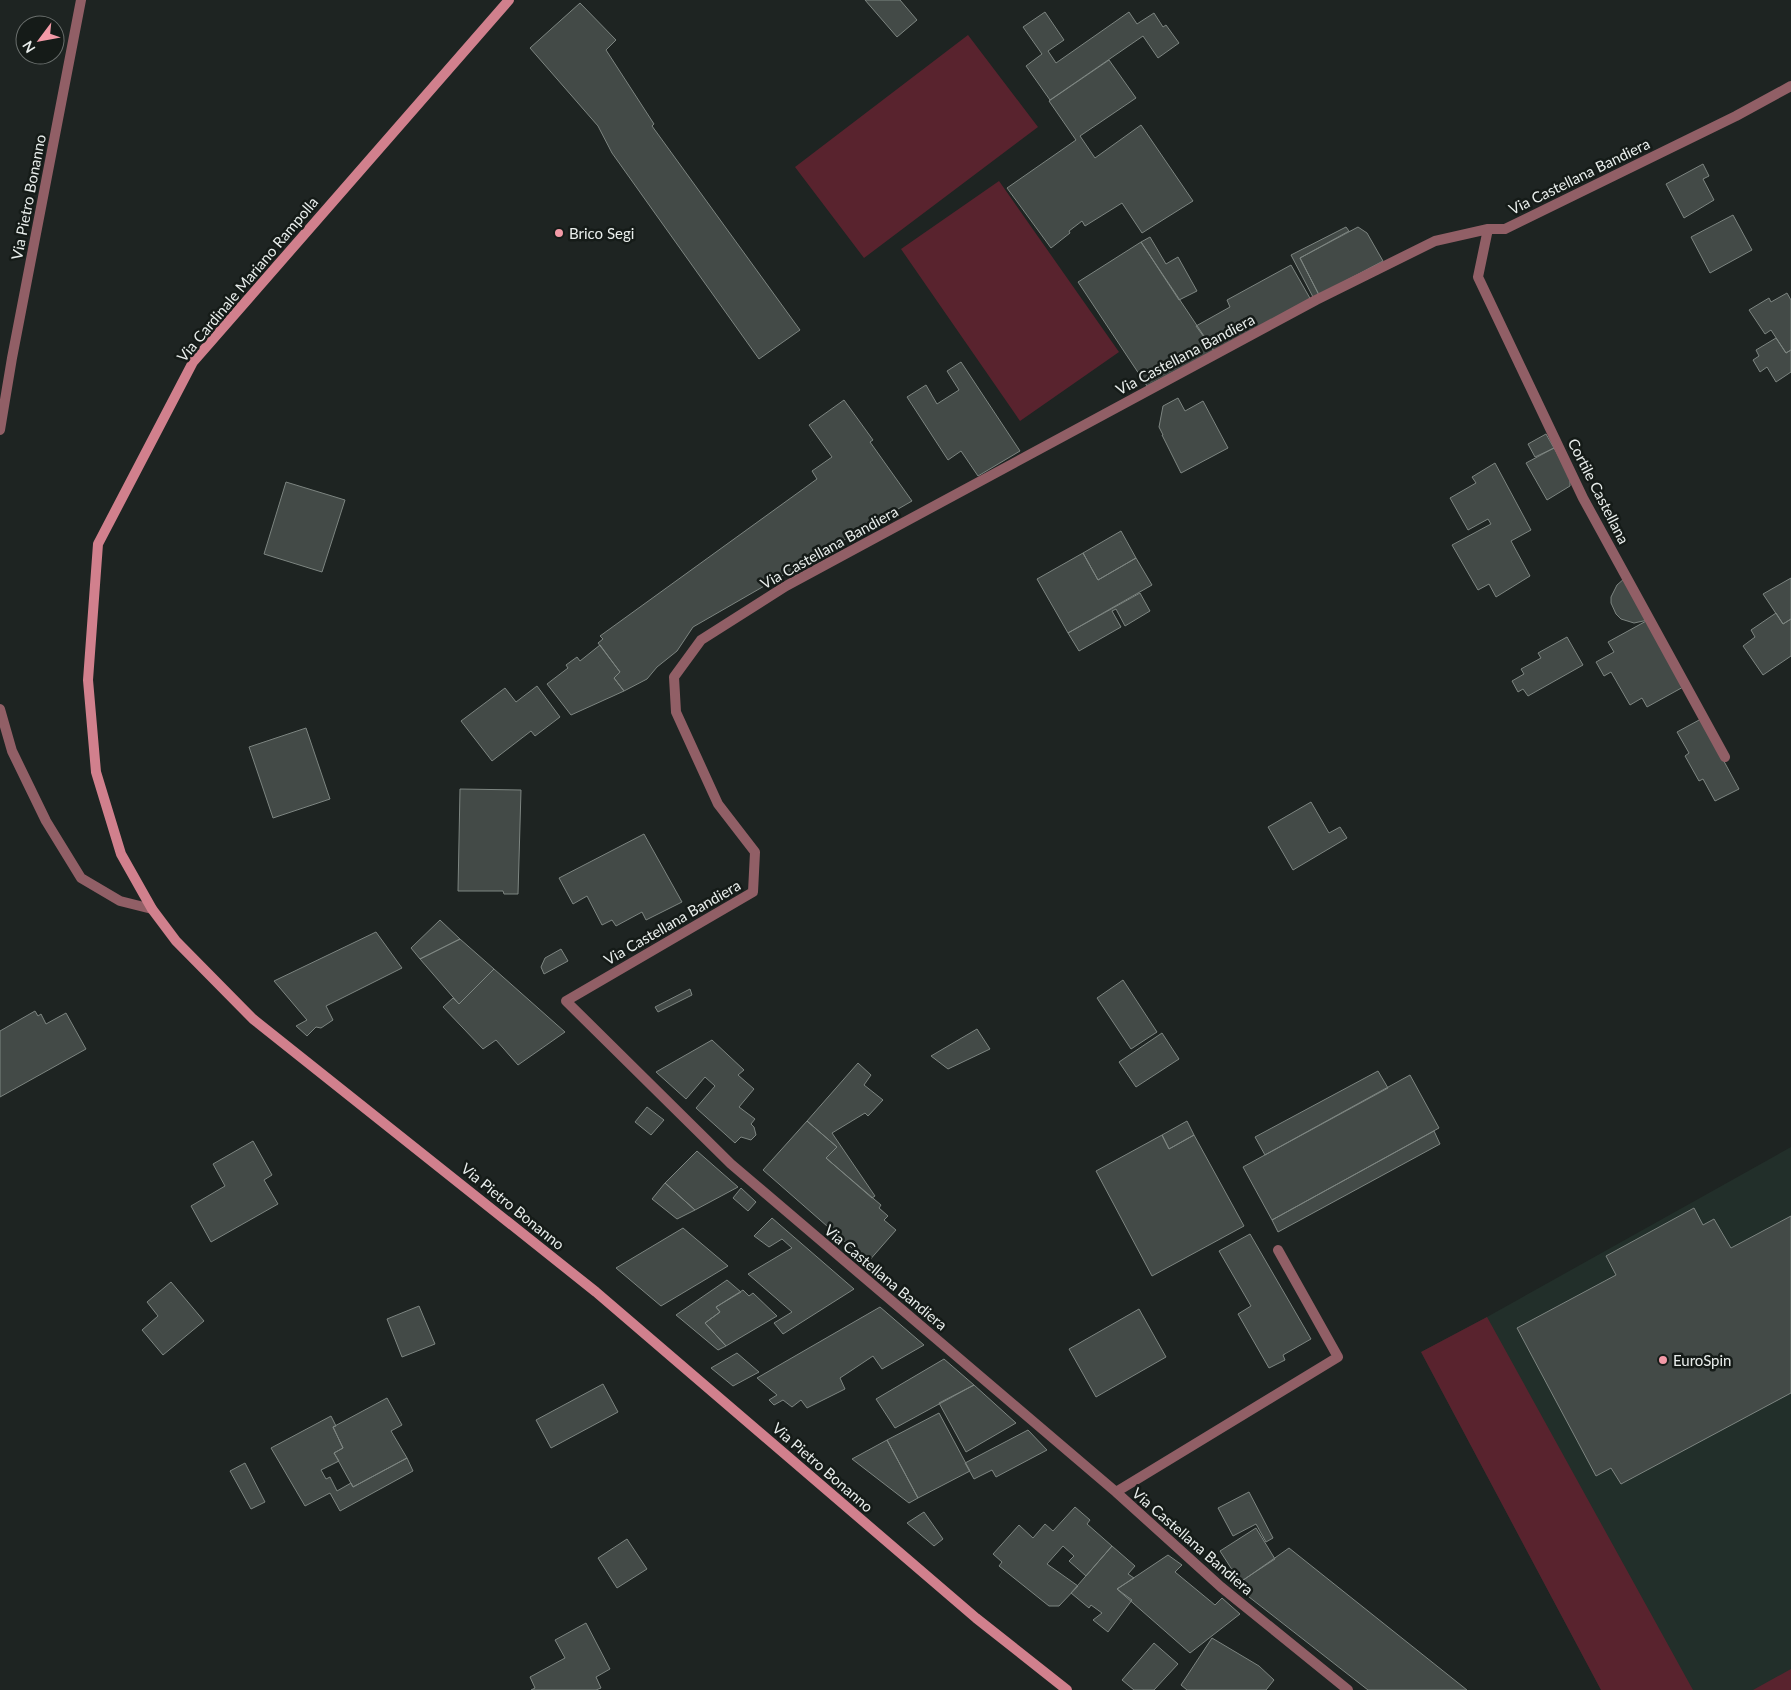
<svg xmlns="http://www.w3.org/2000/svg" width="1791" height="1690" viewBox="0 0 1791 1690" font-family="Lato,sans-serif">
  <style>
    .built { fill: #222f2a }
    .green { fill: #59232e }
    .building { fill: #434a47; stroke: #7d8581 }
    .lines { fill: none; stroke-linecap: round; stroke-linejoin: round }
    .street { stroke: #915f66; stroke-width: 10 }
    .secondary { stroke: #d1808d; stroke-width: 10 }
    .poi-dot { fill: #f39aa7; stroke: #151b18; stroke-width: 2 }
    .labels { text-anchor: middle; dominant-baseline: central; stroke-width: 5; stroke-linejoin: round; paint-order: stroke }
    .street-label { font-size: 15px; fill: #e9eeec; stroke: #151b18 }
    .poi-label { font-size: 15px; fill: #e9eeec; stroke: #151b18; text-anchor: start }
  </style>
  <rect width="100%" height="100%" fill="#1e2422"/>
  <path class="built" d="M1791,1147V1690H1601L1421,1352L1487,1317Z"/>
  <path class="green" d="M968,35L1038,127L864,258L795,167Z
    M999,181L1119,352L1020,421L901,249Z
    M1487,1317L1693,1690H1601L1421,1352Z
    M1791,1669V1690H1753Z"/>
  <path class="building" d="M865,0H900L917,20L897,37Z
    M580,3L616,40L606,50L654,124L652,126L800,330L759,359L612,153L598,126L530,48Z
    M1045,12L1064,40L1048,51L1056,63L1129,12L1137,24L1154,13L1163,27L1166,25L1179,43L1158,58L1143,36L1050,100L1026,66L1042,54L1023,27Z
    M1109,60L1136,98L1080,136L1095,158L1141,125L1193,201L1142,233L1122,203L1085,226L1082,221L1069,231L1070,233L1051,248L1007,188L1076,140L1049,101Z
    M1703,164L1709,176L1703,179L1714,200L1684,218L1666,184Z
    M1733,215L1752,250L1710,273L1691,237Z
    M1346,227L1349,231L1300,258L1319,295L1313,297L1291,255Z
    M1358,227L1367,233L1383,261L1319,295L1300,258Z
    M1150,237L1166,264L1178,257L1197,291L1179,300L1141,242Z
    M1141,242L1214,351L1147,386L1078,282Z
    M1291,265L1311,300L1214,351L1196,326L1230,307L1227,300Z
    M1787,293L1791,300V350L1786,353L1771,330L1765,334L1749,310L1769,298L1771,302Z
    M1776,338L1786,353L1791,350V372L1776,382L1767,367L1760,372L1753,360L1759,356L1756,350Z
    M961,362L1020,451L978,476L961,451L948,460L907,397L926,385L937,404L959,390L947,371Z
    M1178,398L1185,411L1203,401L1228,448L1181,473L1162,435H1163L1159,427L1163,406Z
    M844,400L873,440L870,442L912,501L693,627L677,651L657,667L647,679L624,691L614,678L620,672L598,643L603,639L600,636L817,479L812,471L832,457L809,425Z
    M1546,434L1554,448L1535,457L1528,444Z
    M1554,448L1570,476V486L1547,500L1526,463Z
    M1495,463L1531,530L1511,541L1530,576L1496,597L1489,584L1478,590L1452,545L1491,524L1488,519L1468,530L1450,498L1476,483L1472,477Z
    M286,482L345,500L322,572L264,554Z
    M1121,531L1136,558L1098,580L1083,553Z
    M1083,553L1098,580L1136,558L1152,585L1068,633L1037,579Z
    M1625,578L1648,620L1634,623L1621,619L1616,614L1611,603V597L1617,585Z
    M1791,578V619L1783,624L1763,594Z
    M1140,593L1150,611L1125,626L1116,609L1112,611L1121,627L1079,651L1068,633Z
    M1776,613L1783,624L1791,619V656L1763,675L1743,646L1755,637L1751,630Z
    M1648,620L1685,686L1647,707L1642,698L1630,705L1611,672L1604,676L1596,662L1614,652L1608,642Z
    M1567,637L1583,665L1528,696L1523,689L1518,692L1512,681L1524,674L1521,669L1541,658L1538,653Z
    M600,645L620,672L614,678L624,691L571,715L547,684L568,668L566,665L577,657L580,661Z
    M537,686L560,717L535,736L531,731L492,761L461,721L505,688L516,702Z
    M1701,719L1739,789L1715,801L1703,779L1699,781L1685,756L1689,753L1677,732Z
    M306,728L330,799L273,818L249,747Z
    M460,789L521,790L518,894H504L503,891H458Z
    M1311,802L1329,833L1340,827L1347,838L1293,870L1268,827Z
    M644,834L682,902L646,920L642,912L616,926L612,920L602,925L587,896L573,904L559,878Z
    M440,920L460,939L420,959L411,948Z
    M376,932L402,968L326,1006L333,1020L321,1028L316,1027L307,1036L296,1026L307,1020L274,981Z
    M460,939L494,969L459,1004L420,959Z
    M561,949L568,961L544,974L541,967L545,958Z
    M494,969L565,1032L518,1065L496,1040L483,1049L443,1007L453,998L459,1004Z
    M1123,980L1157,1032L1131,1049L1097,998Z
    M690,989L692,995L658,1012L655,1007Z
    M35,1011L38,1016L41,1014L46,1024L66,1013L86,1049L0,1097V1031Z
    M977,1029L990,1049L948,1069L931,1056Z
    M1162,1033L1179,1059L1136,1087L1119,1062Z
    M712,1040L744,1070L738,1075L754,1089L739,1107L755,1119L751,1124L754,1127L756,1135L751,1140L741,1137L735,1143L696,1108L715,1086L705,1077L686,1099L656,1072Z
    M858,1063L871,1075L864,1085L883,1100L868,1116L865,1113L832,1133L875,1196L872,1198L826,1158L837,1147L807,1121Z
    M1378,1071L1388,1088L1265,1155L1255,1137Z
    M1410,1075L1439,1128L1272,1220L1243,1167Z
    M647,1107L664,1120L651,1135L635,1122Z
    M807,1121L837,1147L826,1158L881,1205L879,1208L888,1216L884,1220L896,1230L868,1262L763,1170Z
    M1187,1121L1194,1135L1169,1149L1162,1135Z
    M1434,1131L1440,1144L1278,1232L1272,1220Z
    M1162,1135L1169,1149L1194,1135L1244,1226L1152,1276L1096,1171Z
    M253,1141L272,1175L264,1180L278,1204L211,1242L191,1206L225,1186L213,1164Z
    M697,1151L738,1187L695,1210L665,1183Z
    M665,1183L695,1210L677,1219L652,1199Z
    M741,1188L756,1202L748,1211L733,1198Z
    M1694,1208L1703,1225L1714,1219L1731,1248L1791,1216V1393L1621,1484L1611,1468L1596,1476L1517,1328L1616,1275L1606,1256Z
    M772,1218L854,1289L783,1334L774,1323L792,1312L748,1274L792,1248L782,1239L769,1247L754,1236Z
    M683,1228L728,1266L661,1306L616,1268Z
    M1250,1234L1311,1339L1283,1355L1285,1360L1269,1368L1238,1314L1251,1306L1219,1251Z
    M727,1280L741,1292L716,1307L720,1312L705,1323L726,1346L718,1350L676,1315Z
    M171,1282L204,1321L163,1355L142,1330L158,1316L147,1302Z
    M743,1290L749,1296L753,1293L777,1316L726,1346L705,1323L720,1312L716,1307Z
    M419,1306L435,1344L402,1357L387,1319Z
    M880,1307L924,1345L882,1369L873,1356L840,1378L845,1389L807,1408L801,1400L792,1407L783,1400L774,1405L769,1400L777,1395L757,1378Z
    M1139,1309L1166,1357L1096,1397L1069,1349Z
    M737,1353L759,1372L733,1386L711,1368Z
    M944,1359L974,1385L895,1428L876,1399Z
    M603,1384L618,1412L551,1448L536,1420Z
    M974,1385L1016,1423L966,1452L939,1403Z
    M387,1398L402,1425L391,1431L407,1458L353,1487L334,1453L343,1448L333,1427Z
    M939,1413L970,1471L918,1498L887,1440Z
    M331,1416L336,1426L333,1427L343,1448L334,1453L339,1461L321,1470L326,1479L330,1477L337,1491L351,1483L353,1487L407,1458L413,1471L340,1511L330,1493L305,1506L271,1448Z
    M1028,1430L1047,1450L996,1477L992,1470L974,1479L965,1463Z
    M887,1440L918,1498L909,1503L852,1459Z
    M245,1463L265,1502L251,1509L230,1471Z
    M1249,1492L1273,1538L1266,1542L1256,1524L1233,1536L1218,1508Z
    M1075,1507L1090,1520L1087,1524L1112,1546L1086,1576L1069,1561L1074,1556L1063,1546L1047,1564L1078,1586L1059,1606H1049L999,1566L1002,1562L993,1554L1019,1525L1033,1538L1045,1524L1053,1531Z
    M924,1512L943,1539L934,1546L907,1523Z
    M1256,1528L1275,1559L1240,1582L1220,1551Z
    M627,1539L647,1569L617,1588L598,1558Z
    M1112,1546L1135,1566L1128,1574L1134,1578L1117,1589L1132,1600L1108,1632L1093,1620L1102,1613L1091,1605L1089,1608L1071,1593Z
    M1289,1548L1467,1690H1368L1235,1586Z
    M1168,1555L1182,1565L1175,1572L1215,1605L1222,1598L1240,1614L1190,1653L1117,1589Z
    M586,1623L610,1669L596,1677L601,1688L596,1690H531L535,1688L530,1677L565,1658L555,1640Z
    M1212,1638L1259,1666L1274,1680L1266,1690H1187L1181,1685Z
    M1154,1643L1178,1664L1154,1690H1134L1122,1680Z"/>
  <g class="lines">
    <path class="street" d="M1488,229L1478,277L1583,498L1725,757
      M0,430L12,358L81,0
      M0,709L12,751L46,821L81,878L120,901L152,909
      M1116,1492L1338,1357L1278,1250
      M1348,1690L1221,1587L1116,1492L731,1164L566,1001L753,892L755,852L718,804L676,712L674,677L701,640L786,586L1316,300L1435,241L1488,229H1505L1736,116L1791,86"/>
    <path class="secondary" d="M509,0L193,362L98,544L88,680L96,772L121,854L152,909L176,941L253,1019L596,1292L976,1618L1067,1690"/>
  </g>
  <g class="poi-dot">
    <circle cx="559" cy="233" r="5"/>
    <circle cx="1663" cy="1360" r="5"/>
  </g>
  <g class="labels">
    <g class="street-label">
      <text transform="translate(1579 176) rotate(-26)">Via Castellana Bandiera</text>
      <text transform="translate(28 197) rotate(-79)">Via Pietro Bonanno</text>
      <text transform="translate(247 279) rotate(-50)">Via Cardinale Mariano Rampolla</text>
      <text transform="translate(1185 354) rotate(-28)">Via Castellana Bandiera</text>
      <text transform="translate(1599 491) rotate(63)">Cortile Castellana</text>
      <text transform="translate(829 547) rotate(-29)">Via Castellana Bandiera</text>
      <text transform="translate(672 922) rotate(-30)">Via Castellana Bandiera</text>
      <text transform="translate(513 1206) rotate(39)">Via Pietro Bonanno</text>
      <text transform="translate(886 1277) rotate(40)">Via Castellana Bandiera</text>
      <text transform="translate(823 1467) rotate(41)">Via Pietro Bonanno</text>
      <text transform="translate(1193 1541) rotate(41)">Via Castellana Bandiera</text>
    </g>
    <g class="poi-label">
      <text x="569" y="233">Brico Segi</text>
      <text x="1673" y="1360">EuroSpin</text>
    </g>
  </g>
  <g transform="translate(40 40) rotate(238)"><circle r="24" fill="#151b18" stroke="#6a6f6d"/>
  <path d="M0-4L9 19L0 12L-9 19Z" fill="#f39aa7"/>
  <text y="-8" font-size="14" font-weight="bold" text-anchor="middle" fill="#e9eeec">N</text>
  </g>
</svg>
